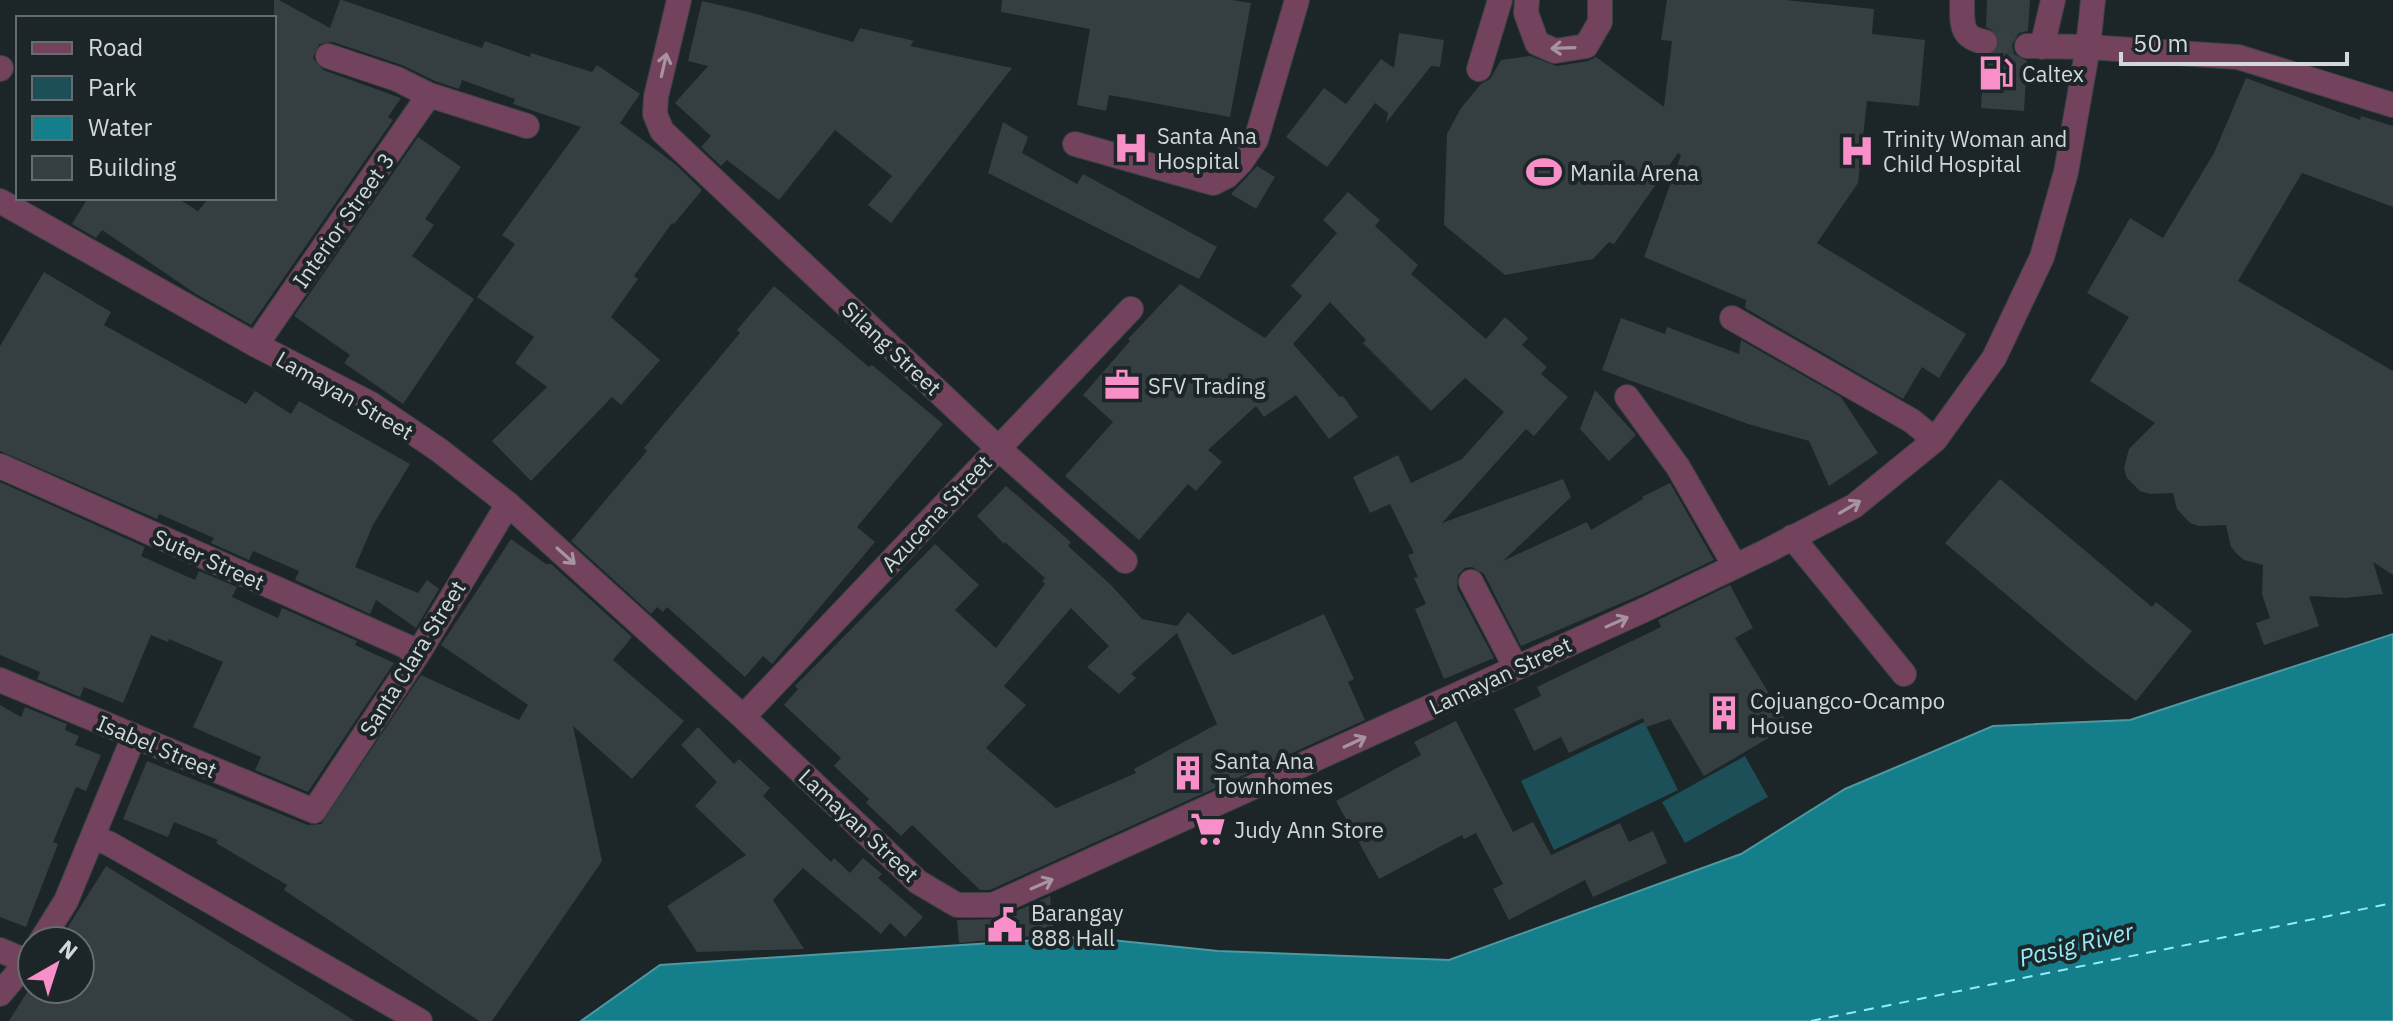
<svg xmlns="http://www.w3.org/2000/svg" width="2393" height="1021" viewBox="0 0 2393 1021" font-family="'IBM Plex Sans',sans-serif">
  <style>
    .green { fill: #1c4f57 }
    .water { fill: #147e8b; stroke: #4d99a2; stroke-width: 2 }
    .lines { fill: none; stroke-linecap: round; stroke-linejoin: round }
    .ferry { stroke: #95ebf9; stroke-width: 2; stroke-dasharray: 10 8; stroke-linecap: butt }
    .building { fill: #353f41; fill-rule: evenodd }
    .minor-tunnel { stroke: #374042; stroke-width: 24; stroke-dasharray: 24 12; stroke-linecap: butt }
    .minor-casing { stroke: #394243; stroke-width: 26 }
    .minor { stroke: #73425c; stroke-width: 24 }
    .oneway { stroke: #a794a1 }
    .labels { text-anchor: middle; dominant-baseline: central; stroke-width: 8; stroke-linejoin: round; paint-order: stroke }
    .poi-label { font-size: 22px; fill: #d2d8d9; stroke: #1c2527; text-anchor: start }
    .street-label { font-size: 22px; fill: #d2d8d9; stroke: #1c2527 }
    .water-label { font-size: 24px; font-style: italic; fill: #95ebf9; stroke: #1c2527 }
  </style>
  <rect width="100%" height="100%" fill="#1c2527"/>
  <path class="green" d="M1644,722L1678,790L1554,850L1521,781Z
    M1745,756L1768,797L1685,843L1662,802Z"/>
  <path class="water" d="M2393,634V1021H581L660,965L1082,937L1218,951L1449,960L1741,854L1845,789L1993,726L2130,720Z"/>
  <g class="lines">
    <path class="ferry" d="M1811,1021L2393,903"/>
  </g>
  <path class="building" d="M274,0H279L330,28L340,0H342L482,48L485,41L530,57L531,53L592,72L597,65L640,94L620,123L675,164L702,190L674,224L672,223L634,276L638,279L611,317L660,360L621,405L612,397L531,481L492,441L547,387L515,363L534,337L477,297L515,244L502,235L581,127L513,104L515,99L462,80L459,89L435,81L402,65L333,42L319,44L313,58L323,70L401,98L388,117L393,120L251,325L196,294L102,230L96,238L72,224L88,198H177L198,211L209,198H274Z
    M1002,0H1232L1251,3L1230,117L1109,95L1106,111L1077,105L1090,29L1001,12Z
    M1667,0H1785L1874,9L1872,34L1925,40L1919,106L1867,101L1858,183L1817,243L1966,334L1939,378L1922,367L1903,399L1745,308L1746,300L1644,257L1681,155L1678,153L1614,244L1609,242L1593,259L1505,275L1444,225L1447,134L1461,108L1481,84L1490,79L1501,60L1530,56L1557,66L1588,61L1596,57L1664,107L1672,41L1661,40Z
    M1987,0H2030L2028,31L2019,33L2012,45L2014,54L2027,61L2024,111L1981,108L1984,57L1995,53L2000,45L1996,32L1986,27Z
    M702,1L749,12L853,42L860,28L914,41L910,46L1012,68L891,223L868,205L892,176L835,130L779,200L727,160L721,166L701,147L711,136L675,103L708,66L688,61Z
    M1399,33L1444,40L1440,67L1431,66L1386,123L1388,113L1375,103L1327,167L1286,137L1324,88L1346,104L1381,59L1394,68Z
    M2246,78L2360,120L2361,116L2393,126V207L2302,173L2238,281L2393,371V575L2373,562L2383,594L2345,598L2309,596L2319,626L2264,645L2256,623L2270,618L2262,594L2263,565L2244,560L2237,554L2231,547L2226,525L2199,526L2190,523L2177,509L2173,493L2150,494L2140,491L2127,478L2124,468L2129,449L2155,423L2090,381L2129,317L2087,293L2130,218L2163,238L2214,153Z
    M1003,122L1028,137L1022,153L1077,184L1083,174L1217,247L1199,279L988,173Z
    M418,137L461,167L425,219L434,225L412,256L474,299L403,404L344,363L350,355L294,316Z
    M1257,166L1275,177L1256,209L1231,194Z
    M1348,192L1380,220L1375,226L1418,265L1411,274L1486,339L1505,317L1528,338L1522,345L1547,367L1541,374L1568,397L1534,436L1526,429L1442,523L1563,479L1571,497L1503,561L1587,522L1591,530L1643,499L1642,497L1670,483L1714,560L1645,593L1521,646L1484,574L1472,567L1465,568L1458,575L1457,588L1494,658L1444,679L1415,609L1426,604L1414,578L1418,577L1408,555L1414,553L1390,504L1370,513L1353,477L1398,455L1411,483L1462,459L1504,412L1465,378L1431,411L1363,343L1366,340L1330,302L1293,344L1340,397L1343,396L1358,417L1329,439L1296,395L1264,417L1256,406L1208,450L1222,462L1196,491L1188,484L1139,540L1065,476L1113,422L1083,395L1130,341L1128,339L1180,284L1265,338L1302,296L1291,286L1337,233L1323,220Z
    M44,272L111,312L104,325L246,404L255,391L291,414L299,401L410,464L373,525L355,567L418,593L427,580L439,589L416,628L376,600L370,614L295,580L299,571L253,551L249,560L211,543L214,538L159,514L157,519L0,451V346Z
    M774,286L869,367L872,365L943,424L857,527L875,542L772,664L763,656L745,677L667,607L663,612L657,607L651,614L571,541L647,451L644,448L740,333L737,330Z
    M1621,318L1665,334L1667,327L1739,354L1741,340L1841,397L1878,453L1829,486L1809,441L1748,424L1602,370Z
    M1595,390L1636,435L1609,461L1580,429Z
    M2000,479L2152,607L2156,602L2192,631L2136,701L2092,667L1945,543Z
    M0,482L145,547L141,556L195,580L199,571L237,587L232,597L278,618L282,608L357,641L355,645L394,663L308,792L255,770L261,757L193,727L223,662L169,639L168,642L151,635L123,703L84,687L80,697L37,679L40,672L0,655Z
    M1006,486L1071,542L1068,546L1111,585L1142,619L1177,626L1188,612L1233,655L1324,614L1354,679L1348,682L1365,720L990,890H980L912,825L901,836L866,803L869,799L834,766L841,758L784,705L798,689L795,686L935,544L979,585L955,610L996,648L1045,584L1042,581L1045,578L1005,542L1004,544L977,516ZM1071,608L1109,646L1087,667L1119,694L1136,678L1131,674L1177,633L1217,724L1134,769L1136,773L1056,808L986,748L1026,705L1004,686Z
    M511,539L546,564H551L632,637L613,660L684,721L632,779L573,726L602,861L492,1021H479L284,890L287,885L216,843L218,840L174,822L168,837L123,819L147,761L308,825L321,824L421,675L519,720L528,705L441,645Z
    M1730,585L1753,628L1735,638L1789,726L1704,776L1670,719L1646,727L1643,718L1569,753L1561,737L1534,751L1514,709L1541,696L1537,687L1661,627L1658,620Z
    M0,705L21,717L25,707L67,724L65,730L79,736L75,745L101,755L86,791L76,787L53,842L58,844L26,927L0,917Z
    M1456,721L1513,832L1533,822L1551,855L1620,823L1629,842L1653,831L1667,863L1593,897L1585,880L1509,920L1493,889L1503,884L1476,833L1464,839L1462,835L1379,879L1336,801L1421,755L1414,742Z
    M698,727L734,764L739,759L770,788L763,796L831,862L834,858L850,873L863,858L882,874L878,878L923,917L905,937L890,923L881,934L803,868L773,900L804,949L697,952L667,906L746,855L695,806L717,782L681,745Z
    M106,866L355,1021H9L29,989H80V941H59Z
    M1050,896L1054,934L959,943L957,920L999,919Z"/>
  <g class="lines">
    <path class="minor-tunnel" d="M1985,42L2027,46"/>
    <g class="minor-casing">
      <path id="minor" d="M679,0L656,97L655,114L662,131L998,448L1125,561
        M1527,0L1526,13L1537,43L1555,51L1586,46L1600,22V0
        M1962,0C1963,22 1958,37 1985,42
        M2027,46L2088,47L2238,57L2393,105
        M2042,47L2053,0
        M328,56L397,79L429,95L527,126
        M0,69L1,68
        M1479,69L1500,0
        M1075,144L1213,183L1227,176L1241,162L1256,140L1297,0
        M0,201L256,345L371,404L439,450L508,504L743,717L918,882L957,905H993L1644,610L1765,552L1854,506L1935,440L1994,358L2042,257L2066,172L2088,47L2093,0
        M1732,318L1912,421L1935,440
        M256,345L429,95
        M1627,397L1678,467L1735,566
        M0,466L419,652
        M1792,537L1904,674
        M1471,582L1516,668
        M0,680L314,811L419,652L508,504
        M743,717L1131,309
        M93,837L110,844L420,1021
        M41,941L66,901L134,736
        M0,950L28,962
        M0,994L32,956"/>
    </g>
    <use href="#minor" class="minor"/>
  </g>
  <defs><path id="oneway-shaft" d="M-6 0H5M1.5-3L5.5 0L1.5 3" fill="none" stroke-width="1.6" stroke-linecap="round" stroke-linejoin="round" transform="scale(2)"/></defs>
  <g class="oneway">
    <use href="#oneway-shaft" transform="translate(1563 48) rotate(178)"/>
    <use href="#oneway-shaft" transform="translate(664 65) rotate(-77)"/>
    <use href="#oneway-shaft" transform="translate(1850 507) rotate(-31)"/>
    <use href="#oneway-shaft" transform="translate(566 556) rotate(42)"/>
    <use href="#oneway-shaft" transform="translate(1617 622) rotate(-24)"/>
    <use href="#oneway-shaft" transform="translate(1355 742) rotate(-25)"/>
    <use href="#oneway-shaft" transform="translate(1042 884) rotate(-24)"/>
  </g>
  <defs>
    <g id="fuel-bare" transform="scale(2.76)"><path d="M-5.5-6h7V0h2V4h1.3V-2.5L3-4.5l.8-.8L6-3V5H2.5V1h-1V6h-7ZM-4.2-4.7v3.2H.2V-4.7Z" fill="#f98fc8" stroke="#1c2527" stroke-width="2.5" paint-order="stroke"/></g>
    <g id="hospital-bare" transform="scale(2.76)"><path d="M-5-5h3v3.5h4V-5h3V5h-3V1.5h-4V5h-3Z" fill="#f98fc8" stroke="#1c2527" stroke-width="2.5" paint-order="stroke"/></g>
    <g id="stadium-bare" transform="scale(2.76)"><path d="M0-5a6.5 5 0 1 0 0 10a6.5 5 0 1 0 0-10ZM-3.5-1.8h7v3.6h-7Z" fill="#f98fc8" stroke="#1c2527" stroke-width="2.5" paint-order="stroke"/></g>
    <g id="office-bare" transform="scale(2.76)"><path d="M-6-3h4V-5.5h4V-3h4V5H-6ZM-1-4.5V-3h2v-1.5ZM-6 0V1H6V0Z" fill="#f98fc8" stroke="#1c2527" stroke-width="2.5" paint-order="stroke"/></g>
    <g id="building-bare" transform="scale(2.76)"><path d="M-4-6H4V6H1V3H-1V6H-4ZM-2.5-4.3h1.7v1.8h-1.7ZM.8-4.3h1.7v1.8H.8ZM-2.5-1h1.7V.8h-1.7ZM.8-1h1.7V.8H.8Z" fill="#f98fc8" stroke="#1c2527" stroke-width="2.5" paint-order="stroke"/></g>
    <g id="supermarket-bare" transform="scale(2.76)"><path d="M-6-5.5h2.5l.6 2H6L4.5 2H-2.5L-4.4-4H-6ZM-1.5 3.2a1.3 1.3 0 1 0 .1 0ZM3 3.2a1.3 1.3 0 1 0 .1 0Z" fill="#f98fc8" stroke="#1c2527" stroke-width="2.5" paint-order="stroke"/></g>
    <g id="civic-bare" transform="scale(2.76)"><path d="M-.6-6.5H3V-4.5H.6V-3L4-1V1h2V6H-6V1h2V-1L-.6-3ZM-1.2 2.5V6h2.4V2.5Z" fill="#f98fc8" stroke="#1c2527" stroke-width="2.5" paint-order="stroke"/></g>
  </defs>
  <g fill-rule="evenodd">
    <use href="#fuel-bare" x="1996" y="73"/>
    <use href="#hospital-bare" x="1131" y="148"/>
    <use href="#hospital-bare" x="1857" y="151"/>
    <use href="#stadium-bare" x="1544" y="172"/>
    <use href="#office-bare" x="1122" y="385"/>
    <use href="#building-bare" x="1724" y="713"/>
    <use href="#building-bare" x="1188" y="773"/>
    <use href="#supermarket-bare" x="1208" y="829"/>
    <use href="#civic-bare" x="1005" y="925"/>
  </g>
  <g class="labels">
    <g class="poi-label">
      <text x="2022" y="73">Caltex</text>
      <text x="1157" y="135">Santa Ana<tspan x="1157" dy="25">Hospital</tspan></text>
      <text x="1883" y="138">Trinity Woman and<tspan x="1883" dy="25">Child Hospital</tspan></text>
      <text x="1570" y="172">Manila Arena</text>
      <text x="1148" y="385">SFV Trading</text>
      <text x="1750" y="700">Cojuangco-Ocampo<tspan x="1750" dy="25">House</tspan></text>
      <text x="1214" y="760">Santa Ana<tspan x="1214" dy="25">Townhomes</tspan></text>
      <text x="1234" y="829">Judy Ann Store</text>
      <text x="1031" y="912">Barangay<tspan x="1031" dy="25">888 Hall</tspan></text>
    </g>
    <g class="street-label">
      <text transform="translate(343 220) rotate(-55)">Interior Street 3</text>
      <text transform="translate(892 348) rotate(43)">Silang Street</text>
      <text transform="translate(345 395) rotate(30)">Lamayan Street</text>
      <text transform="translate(936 513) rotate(-47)">Azucena Street</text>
      <text transform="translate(209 559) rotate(24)">Suter Street</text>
      <text transform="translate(412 658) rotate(-58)">Santa Clara Street</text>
      <text transform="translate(1500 675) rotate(-25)">Lamayan Street</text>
      <text transform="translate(157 746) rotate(23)">Isabel Street</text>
      <text transform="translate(859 825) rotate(43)">Lamayan Street</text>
    </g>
    <g class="water-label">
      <text transform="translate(2076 944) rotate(-14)">Pasig River</text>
    </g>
  </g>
  <rect x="16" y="16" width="260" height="184" fill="#1c2527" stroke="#656d6e" stroke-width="2"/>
  <rect x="32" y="42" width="40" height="12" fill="#73425c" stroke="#656d6e" stroke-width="2"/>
  <text x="88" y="56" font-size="24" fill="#d2d8d9">Road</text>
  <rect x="32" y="76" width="40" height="24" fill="#1c4f57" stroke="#656d6e" stroke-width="2"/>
  <text x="88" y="96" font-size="24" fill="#d2d8d9">Park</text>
  <rect x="32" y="116" width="40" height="24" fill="#147e8b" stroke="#656d6e" stroke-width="2"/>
  <text x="88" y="136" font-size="24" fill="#d2d8d9">Water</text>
  <rect x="32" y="156" width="40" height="24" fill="#353f41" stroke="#656d6e" stroke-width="2"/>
  <text x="88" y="176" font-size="24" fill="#d2d8d9">Building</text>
  <g transform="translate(56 965) rotate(39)"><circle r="38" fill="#1c2527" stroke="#656d6e" stroke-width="2"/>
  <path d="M0-6L14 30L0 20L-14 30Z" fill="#f98fc8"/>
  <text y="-12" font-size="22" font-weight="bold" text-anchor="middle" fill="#d2d8d9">N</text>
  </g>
  <path d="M2121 52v12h226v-12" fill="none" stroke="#d2d8d9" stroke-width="4"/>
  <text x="2133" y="52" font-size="24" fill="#d2d8d9" stroke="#1c2527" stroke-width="6" paint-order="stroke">50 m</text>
</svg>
